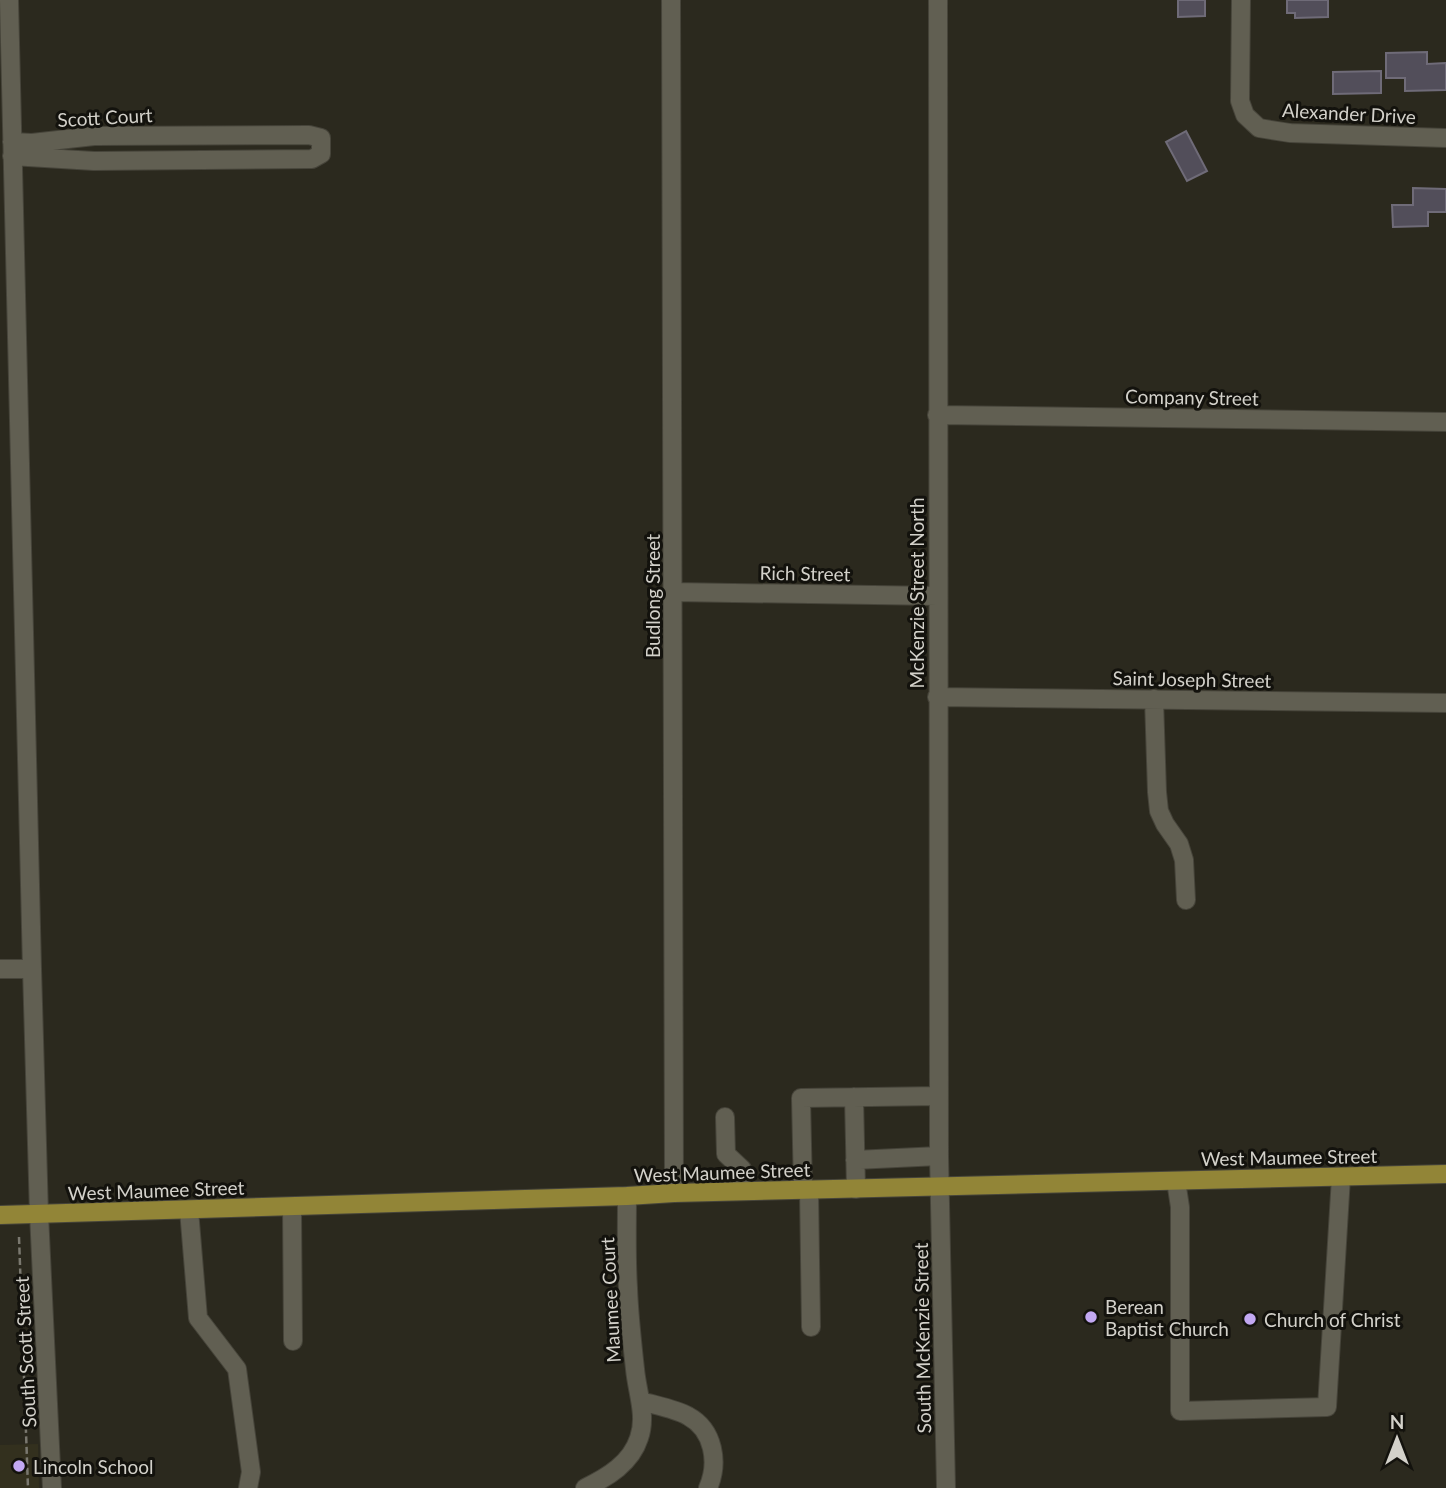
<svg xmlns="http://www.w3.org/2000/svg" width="1446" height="1488" viewBox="0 0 1446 1488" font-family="Lato,sans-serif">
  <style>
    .built { fill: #33301e }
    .building { fill: #524e5a; stroke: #6f6b78; stroke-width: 2 }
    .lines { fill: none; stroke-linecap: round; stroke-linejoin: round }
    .minor-casing { stroke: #46443a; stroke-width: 20 }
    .major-casing { stroke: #46443a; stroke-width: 20 }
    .path { stroke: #7a786f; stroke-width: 2.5; stroke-dasharray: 7 3.5; stroke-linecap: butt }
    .minor { stroke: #615f52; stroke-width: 18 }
    .major { stroke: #928537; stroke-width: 18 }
    .poi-dot { fill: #c2a8f2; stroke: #13120d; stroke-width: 2.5 }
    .labels { text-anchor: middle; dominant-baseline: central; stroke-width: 6; stroke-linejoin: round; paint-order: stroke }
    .street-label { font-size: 19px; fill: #d3d1ca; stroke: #13120d }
    .poi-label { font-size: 19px; fill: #d3d1ca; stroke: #13120d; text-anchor: start }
  </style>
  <rect width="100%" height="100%" fill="#2b291e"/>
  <path class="built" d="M38,1444L39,1488H0V1445Z"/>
  <path class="building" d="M1178,0H1205V16L1178,17Z
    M1287,0H1328V17L1295,18V13H1287Z
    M1427,52V64L1446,63V90L1405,91V78H1386V53Z
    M1381,71V93L1333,94V72Z
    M1186,131L1207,171L1187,181L1166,142Z
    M1413,188L1446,189V212H1428V226L1393,227L1392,205H1413Z"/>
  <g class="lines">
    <g class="minor-casing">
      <path id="minor" d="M9,0L32,969L39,1214L52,1488
        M671,0L674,1193
        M938,0L939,1156L946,1488
        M1241,0L1240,101L1245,115L1259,128L1290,133L1446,138
        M12,142L32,143L94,136L309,135L321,138V154L312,159L94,161L12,156
        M937,415L1446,422
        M673,592L937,596
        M937,697L1446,703
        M1154,699L1157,792L1159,811L1165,824L1179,844L1184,860L1186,900
        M0,969H32
        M854,1097L856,1189
        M725,1117L726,1154L742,1169V1191
        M855,1160L939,1156
        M1176,1181L1180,1207V1411L1327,1407L1341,1177
        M803,1190L801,1098L939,1096
        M809,1190L811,1327
        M292,1207L293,1341
        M189,1210L198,1318L237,1369L251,1472L248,1488
        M641,1401C654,1405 676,1409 688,1416C714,1430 719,1463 708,1488
        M585,1488C608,1477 631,1463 639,1438C647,1416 637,1392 635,1369C632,1342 629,1315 628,1288C626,1257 627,1226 627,1196"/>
    </g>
    <g class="major-casing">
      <path id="major" d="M0,1215L627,1196L674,1193L1446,1174"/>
    </g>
    <path class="path" d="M19,1237L28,1488"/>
    <use href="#minor" class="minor"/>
    <use href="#major" class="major"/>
  </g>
  <g class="poi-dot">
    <circle cx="1091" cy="1317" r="7"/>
    <circle cx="1250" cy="1319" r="7"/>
    <circle cx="19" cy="1466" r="7"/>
  </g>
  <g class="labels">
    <g class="street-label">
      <text transform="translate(1349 113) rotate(3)">Alexander Drive</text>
      <text transform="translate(105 117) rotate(-3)">Scott Court</text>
      <text transform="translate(1192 397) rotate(1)">Company Street</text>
      <text transform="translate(805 573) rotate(1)">Rich Street</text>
      <text transform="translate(916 593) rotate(-90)">McKenzie Street North</text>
      <text transform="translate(652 596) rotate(-90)">Budlong Street</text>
      <text transform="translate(1192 679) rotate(1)">Saint Joseph Street</text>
      <text transform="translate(1289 1157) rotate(-1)">West Maumee Street</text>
      <text transform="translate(722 1172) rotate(-2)">West Maumee Street</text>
      <text transform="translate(156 1190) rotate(-2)">West Maumee Street</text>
      <text transform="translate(610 1300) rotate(-93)">Maumee Court</text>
      <text transform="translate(922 1338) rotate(-91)">South McKenzie Street</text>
      <text transform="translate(25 1352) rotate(-93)">South Scott Street</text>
    </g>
    <g class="poi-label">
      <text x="1105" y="1306">Berean<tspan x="1105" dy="22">Baptist Church</tspan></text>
      <text x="1264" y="1319">Church of Christ</text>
      <text x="33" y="1466">Lincoln School</text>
    </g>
  </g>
  <g transform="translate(1397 1439)" stroke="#13120d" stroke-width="5" paint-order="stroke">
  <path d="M0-5L12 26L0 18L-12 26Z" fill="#d3d1ca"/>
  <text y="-10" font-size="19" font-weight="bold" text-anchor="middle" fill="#d3d1ca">N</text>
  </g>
</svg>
